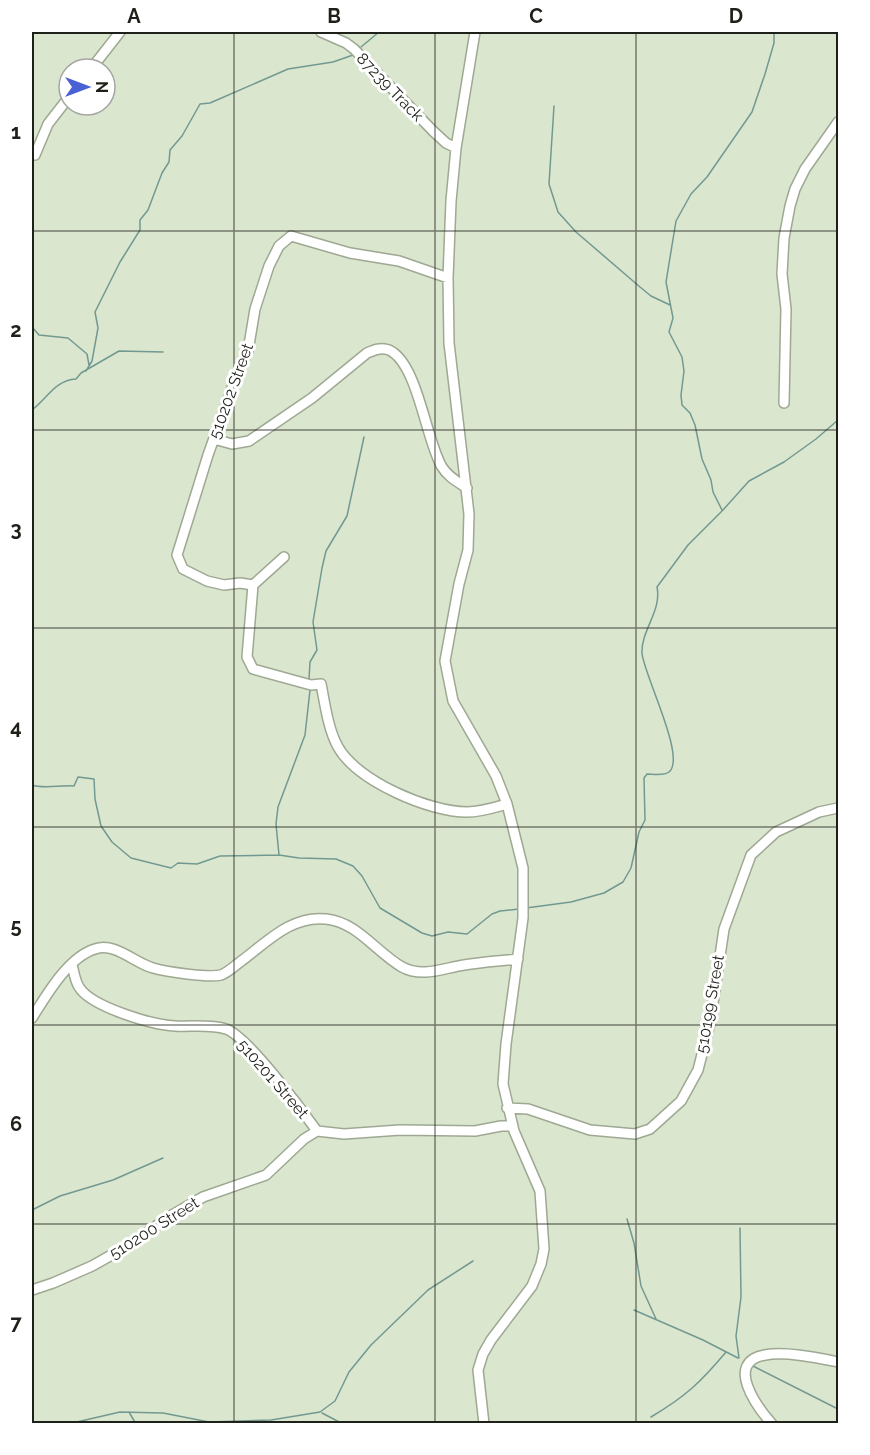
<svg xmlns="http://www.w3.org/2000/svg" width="870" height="1455" viewBox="0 0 870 1455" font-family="Raleway,sans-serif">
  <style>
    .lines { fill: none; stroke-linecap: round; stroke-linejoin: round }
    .stream { stroke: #729991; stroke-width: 1.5 }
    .minor-casing { stroke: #9ea892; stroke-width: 12 }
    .minor { stroke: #fff; stroke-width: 9 }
    .grid { fill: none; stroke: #1e2119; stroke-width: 1.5; stroke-opacity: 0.55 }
    .labels { text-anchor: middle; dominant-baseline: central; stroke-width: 6; stroke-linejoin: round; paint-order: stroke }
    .street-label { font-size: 16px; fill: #1e2119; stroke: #fff }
    .neatline { fill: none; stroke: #1e2119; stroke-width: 2 }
    .grid-label { font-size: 20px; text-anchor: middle; font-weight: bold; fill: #1e2119 }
  </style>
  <rect width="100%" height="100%" fill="#dbe6cf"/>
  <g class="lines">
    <path class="stream" d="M361,47L379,32
      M554,106L549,184L558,212L576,232L640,287L651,296L670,305
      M32,327L39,335L68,338L87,354L89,365
      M86,371L92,361L98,328L95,312L120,262L140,230V220L148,210L162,173L169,162L170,150L182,136L200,104L210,103L288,69L333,62L353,55
      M32,410C47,399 55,380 76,379L81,373L119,351L163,352
      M722,510L713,492L711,480L702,459L695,425L690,413L682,405L681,395L684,371L682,357L669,332L673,318L666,282L676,221L691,194L707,177L752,112L765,74L774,43V32
      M309,679L310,662L317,650L313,622L322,568L326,551L347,516L364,437
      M32,785C42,789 61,785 74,786L78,777L94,779L95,799L101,826L112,842L131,858L171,868L178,863L197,864L220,856L279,855L299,858L336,859L353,866L362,876L380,908L422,933L432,936L448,932L467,934L492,914L500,911L519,909
      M279,855L276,824L278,807L305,735L310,690
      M526,908L571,902L604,893L623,882L631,868L639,832L645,820L644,778L647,774C653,774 664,776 669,772C687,758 643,673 642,653C641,630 662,611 657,587L688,545L723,510L749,481L784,462L816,439L838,420
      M32,1210L60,1196L113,1180L163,1158
      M627,1219L634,1243L641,1286L656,1319
      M634,1310L703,1340L738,1358
      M739,1358L736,1336L741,1297L740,1228
      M753,1366L838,1409
      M129,1412L136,1424
      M322,1413L343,1424
      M651,1417C686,1396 700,1383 726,1352
      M68,1424L120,1412L163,1413L209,1422L271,1420L320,1412L335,1401L349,1372L371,1345L428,1290L473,1261"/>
    <g class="minor-casing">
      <path id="minor" d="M321,32L346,43L354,49L433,131L446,143L456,148
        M475,32L456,148L451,201L448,278L449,343L469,514L468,550L459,584L445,661L453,701L496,776L507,804L523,868V918L506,1044L503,1084L514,1131L540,1191L544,1249L541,1264L532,1286L491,1340L483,1354L478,1370L484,1424
        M91,69L120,32
        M35,155L48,124L69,97
        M784,403L786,309L782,274L784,238L790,206L795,189L805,169L838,122
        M214,439L232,444L249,441L312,398L367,353C374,350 381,347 389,350C418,363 426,441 442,467C448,477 458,482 467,488
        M284,557L253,585L247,657L253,669L311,685L321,684C325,704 328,729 338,747C357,781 429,812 467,812C481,812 493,808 507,804
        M253,585L240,583L224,585L207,581L183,569L177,555L208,455L234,382L248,351L255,309L269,266L279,246L291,236L350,253L399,261L448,278
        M72,965C74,972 75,981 79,987C91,1007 153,1025 175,1026C191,1027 210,1024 226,1029C247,1036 302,1110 317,1131
        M32,1018C46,996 68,957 95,949C116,942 134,963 153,968C167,972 208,978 221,975C227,973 235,966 240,962C266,943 291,915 326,919C357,922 376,952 402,967C422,978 444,968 464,965C482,962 500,961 518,959
        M507,1108L528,1109L590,1130L635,1134L650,1129L681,1101L698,1070L710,1023L724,929L751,855L776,832L819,812L838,808
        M32,1290L53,1283L92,1266L131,1244L169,1217L203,1197L266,1175L304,1139L317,1131L344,1134L400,1130L475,1131L501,1126H513
        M772,1424C757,1407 724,1362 765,1355C785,1351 818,1358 838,1362"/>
    </g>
    <use href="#minor" class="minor"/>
  </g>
  <path class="grid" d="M234,32V1424M435,32V1424M636,32V1424M32,231H838M32,430H838M32,628H838M32,827H838M32,1025H838M32,1224H838"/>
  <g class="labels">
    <g class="street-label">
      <text transform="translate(390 87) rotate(46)">87239 Track</text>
      <text transform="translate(231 391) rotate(-70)">510202 Street</text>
      <text transform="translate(710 1004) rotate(-80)">510199 Street</text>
      <text transform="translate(273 1079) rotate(49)">510201 Street</text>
      <text transform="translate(154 1228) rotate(-32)">510200 Street</text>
    </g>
  </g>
  <rect width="870" height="1455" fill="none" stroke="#ffffff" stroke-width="66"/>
  <g transform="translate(87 87) rotate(90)"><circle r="28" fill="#ffffff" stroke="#a5a6a3" stroke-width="1.5"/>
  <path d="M0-4.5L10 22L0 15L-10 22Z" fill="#4a60d5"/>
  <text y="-9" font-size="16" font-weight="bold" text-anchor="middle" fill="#1e2119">N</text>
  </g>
  <rect x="33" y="33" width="804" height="1389" class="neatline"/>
  <g class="grid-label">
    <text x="134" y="23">A</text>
    <text x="334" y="23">B</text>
    <text x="536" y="23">C</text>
    <text x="736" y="23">D</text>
    <text x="16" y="139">1</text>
    <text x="16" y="337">2</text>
    <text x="16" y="536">3</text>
    <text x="16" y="734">4</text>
    <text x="16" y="933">5</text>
    <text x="16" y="1131">6</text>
    <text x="16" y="1330">7</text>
  </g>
</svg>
